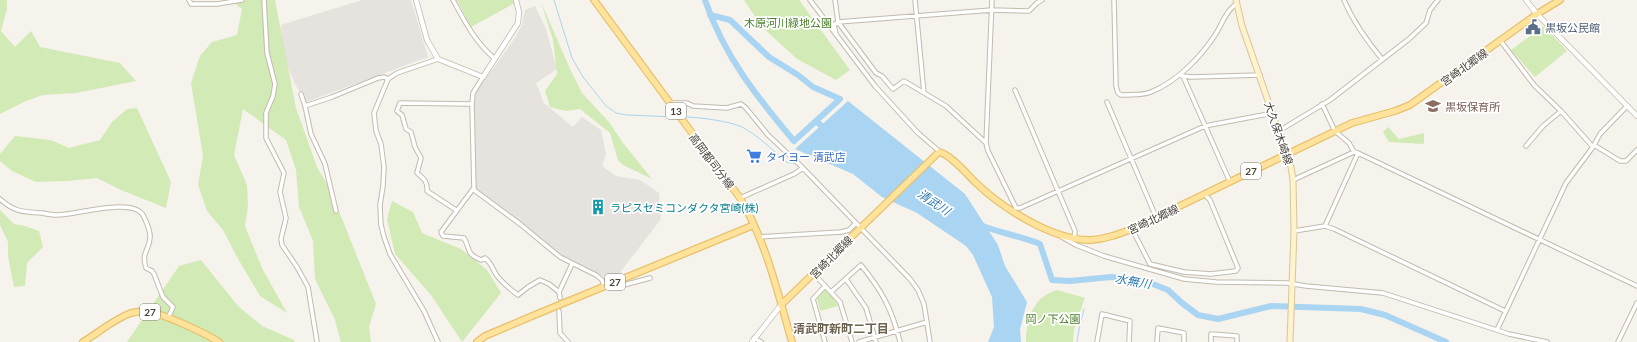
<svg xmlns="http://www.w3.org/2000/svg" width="1637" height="342" viewBox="0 0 1637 342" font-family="Lato,'Noto Sans JP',sans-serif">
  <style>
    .industrial { fill: #e6e2dd }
    .green { fill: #d2eab5 }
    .water { fill: #a9d4f2 }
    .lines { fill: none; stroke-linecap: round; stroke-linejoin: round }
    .stream { stroke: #a9d4f2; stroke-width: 1 }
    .river { stroke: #a9d4f2; stroke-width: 6 }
    .minor-casing { stroke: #c2bbae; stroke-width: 5.5 }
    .tertiary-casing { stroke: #c2bbae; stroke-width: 6 }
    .secondary-casing { stroke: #d6c79b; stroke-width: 7 }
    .primary-casing { stroke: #e6c16a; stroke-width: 8 }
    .minor { stroke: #fff; stroke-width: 3.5 }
    .tertiary { stroke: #fff; stroke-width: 4.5 }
    .secondary { stroke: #fff3cd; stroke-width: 5 }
    .primary { stroke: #ffe39c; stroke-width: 5.5 }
    .labels { text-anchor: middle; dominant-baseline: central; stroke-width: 3.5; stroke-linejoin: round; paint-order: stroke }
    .shield { fill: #fff; stroke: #817c74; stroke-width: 1 }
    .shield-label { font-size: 10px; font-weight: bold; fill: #4b4439 }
    .park-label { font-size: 11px; fill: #4a7f2a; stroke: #fff }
    .service-label { font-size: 11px; fill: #4e5e75; stroke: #fff; text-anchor: start }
    .street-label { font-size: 11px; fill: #4b4439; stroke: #fff }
    .education-label { font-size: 11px; fill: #785e54; stroke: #fff; text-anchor: start }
    .shop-label { font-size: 11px; fill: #366cbe; stroke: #fff; text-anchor: start }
    .culture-label { font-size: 11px; fill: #0d838f; stroke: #fff; text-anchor: start }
    .water-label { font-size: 12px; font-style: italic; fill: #2e7ab2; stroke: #fff }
    .neighbourhood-label { font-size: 12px; font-weight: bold; fill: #6e6250; stroke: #fff }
  </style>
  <rect width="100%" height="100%" fill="#f6f3ec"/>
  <path class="industrial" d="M362,0H411L428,57L306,102L295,84L283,55L281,25Z
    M535,6L546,29L557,69L536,83L544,103L573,127L582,117L601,130L606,154L602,166L616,176L640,180L659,193L661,219L615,279L611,280L559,254L473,188V96L513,41L522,25L525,10Z"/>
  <path class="green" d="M0,0H7V9L1,31L15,47L31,31L40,47L120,63L136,81L76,93L43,95L26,101L0,114Z
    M230,0H275L296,108L317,167L331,191L376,304L369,327L371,342H341L335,320L315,279L313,241L299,207L296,170L286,140L243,109L234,155L247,185L248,206L245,226L262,268L287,313L260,296L237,257L223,230L207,211L198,185L203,156L191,83L200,56L212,42L237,35L242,9Z
    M457,0H513L515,3L471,27Z
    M744,0H799L850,70L836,80L797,59L762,27Z
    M541,2L570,69L582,93L609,122L623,143L652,179L623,165L618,160L610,133L580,109L566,111L550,107L545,91L557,74L553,40Z
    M1544,26L1567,51L1535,77L1511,50Z
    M137,108L171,182L166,208L121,190L97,178L67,181L36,182L12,171L0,161V154L15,136L51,140L69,148L100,140L112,122L127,109Z
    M1388,127L1399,139L1424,133V144L1389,142L1383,132Z
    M392,201L413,212L422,233L461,249L487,270L501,293L462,342L431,295L395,254L387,219Z
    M0,210L14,224L25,226L39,231L43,247L27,263L25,286L14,287L8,256V242L0,225Z
    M201,260L238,306L262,326L294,340L295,342H127L179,266Z
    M826,289L836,301L838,306L820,311L817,298Z
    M1057,290L1085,298L1074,329L1073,342H1026C1026,319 1033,297 1057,290Z"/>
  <path class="water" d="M848,101L965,194L998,245L1005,266L1027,302L1020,329L1021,342H988L994,327L992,297L973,255L966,246L917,213L882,197L853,174L795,149Z"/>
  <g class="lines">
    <path class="stream" d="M554,0L572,58L583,77L606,106L616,113L627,115L676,117
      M684,117C698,117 729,121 742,127C756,134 774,151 786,162L789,163H795
      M797,161L807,153
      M1077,342L1079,329L1084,309"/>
    <path class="river" d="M705,0C724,56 757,97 794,141L816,121L826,130
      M710,15L730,20L769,57L798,75L813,87L840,99L816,121
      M980,225C1000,233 1020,236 1040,244L1052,280L1070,281L1111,277L1145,281L1168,290L1182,303L1198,315L1218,319L1271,306L1361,309L1385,315L1446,342"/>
    <g class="minor-casing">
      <path id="minor" d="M189,0L191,4H217L242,0
        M264,0L267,53L275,84L273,96L266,113V138L284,173L280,192L286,218L281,239L282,245L297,267L308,287L317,342
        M453,0C465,22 475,42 495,59
        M810,0L875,86L918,133L940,152
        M835,0L838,22L876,73L882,76L893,89L904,81L946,106L986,143
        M915,0L924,93
        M992,0L986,143L988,151L1016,208
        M1114,0L1116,86L1118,93L1121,95C1130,94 1142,96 1151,92C1178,81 1202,56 1217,32C1222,23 1228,8 1237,4
        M1344,0C1353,21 1367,41 1382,59
        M826,19L834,25L836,34
        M834,25L838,22L992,10L1029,11L1037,3L1042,0
        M1500,40L1534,85L1561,111L1593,147
        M438,59L397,73L388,79L374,113L376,131L381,144L384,167L383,186L380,205L381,225L384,237L390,254L424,311L438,342
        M1182,76L1192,77L1260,75
        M1183,76L1230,182
        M483,77L473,93L472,104L474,190L520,224L560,257L596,275L602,280L604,286
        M1015,90L1075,231L1074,239
        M301,94L305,106L311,134L325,164L336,211
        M1107,102L1156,217
        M670,103H687L693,106L727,108L741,104L746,108L768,135L800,165L910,279L918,290L924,304L930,342
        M1322,104L1335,131L1349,143L1354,152
        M305,106L332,97L378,78L384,77L388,79
        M1279,131L1330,100L1409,39L1426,23L1430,10L1438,0
        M1594,145L1620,161H1626L1637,150
        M1526,146L1543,126L1561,111
        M1293,180L1354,152L1358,153L1637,286
        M473,189L441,232L443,236L464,238C471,250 465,253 481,260L485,258C492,263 493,271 498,277C504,284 511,290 518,295L528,287L540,280L549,284L559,292
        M740,198L794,174L803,168
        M0,199C14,212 24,212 42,213C47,214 52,215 57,215C76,215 132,197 143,215C146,221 151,231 150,238C149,251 141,252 146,268L152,271L154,274L163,297L173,307L168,318
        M1016,208H1020L1205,126L1273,113
        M456,210L427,191C428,181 423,178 417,173L421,158L415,147L411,132L406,129L402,115L397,111L400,103L472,104
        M1325,226L1358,153
        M1132,229L1150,264L1184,272L1211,274L1236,271L1238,268L1210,200L1204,194
        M1294,231L1325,226L1334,229L1505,311
        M759,237L841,232L849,230L856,223
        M1062,237L1076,245L1104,256L1184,279L1216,282L1287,283L1306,286L1383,293L1509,334L1547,342
        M814,274L840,302L852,342
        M846,279L866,308L876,342
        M614,282L620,286L650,278
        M825,286L813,299L825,342
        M831,292L861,265C882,291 892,309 900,342
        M560,298L559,292L572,264
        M559,311L560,333L568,342
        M1497,330L1566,183L1593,147L1600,134L1627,106
        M754,338L761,342
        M859,342L927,322
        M1097,342L1102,314L1130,321L1129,342
        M1157,342L1158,328L1184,333V342
        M1211,342V334L1237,336V342
        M1618,342L1637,303"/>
    </g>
    <g class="tertiary-casing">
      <path id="tertiary" d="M416,0L427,40L438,59L483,77L518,23L519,12L516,0
        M1526,0L1537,14L1637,116
        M752,342L781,305"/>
    </g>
    <g class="secondary-casing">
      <path id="secondary" d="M1236,0L1242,26L1291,167L1293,180L1294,231L1290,342"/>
    </g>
    <g class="primary-casing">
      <path id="primary" d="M594,0L740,198C766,241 778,294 792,342
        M781,305L939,152C950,154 967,174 976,183C1002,208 1054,241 1091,240C1106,239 1119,234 1132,229L1352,123L1395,111L1410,105L1537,14L1560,0
        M83,342C98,333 114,319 131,313C136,312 143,311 149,312C164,314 205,333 219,342
        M477,342L485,336L537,314L754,225"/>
    </g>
    <use href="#minor" class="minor"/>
    <use href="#tertiary" class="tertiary"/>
    <use href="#secondary" class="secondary"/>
    <use href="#primary" class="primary"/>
  </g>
  <defs>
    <g id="civic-bare" transform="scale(1.2)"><path d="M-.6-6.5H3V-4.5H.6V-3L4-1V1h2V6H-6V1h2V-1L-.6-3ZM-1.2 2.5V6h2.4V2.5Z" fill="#5c6f8a" stroke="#fff" stroke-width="2.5" paint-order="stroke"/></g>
    <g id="school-bare" transform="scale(1.2)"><path d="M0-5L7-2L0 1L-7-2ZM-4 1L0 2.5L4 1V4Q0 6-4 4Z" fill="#8d6e63" stroke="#fff" stroke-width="2.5" paint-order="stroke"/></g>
    <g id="supermarket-bare" transform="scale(1.2)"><path d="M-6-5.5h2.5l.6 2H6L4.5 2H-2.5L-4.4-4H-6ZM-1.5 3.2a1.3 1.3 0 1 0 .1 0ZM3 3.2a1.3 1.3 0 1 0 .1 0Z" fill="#3f7fe0" stroke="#fff" stroke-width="2.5" paint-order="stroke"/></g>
    <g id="building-bare" transform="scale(1.2)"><path d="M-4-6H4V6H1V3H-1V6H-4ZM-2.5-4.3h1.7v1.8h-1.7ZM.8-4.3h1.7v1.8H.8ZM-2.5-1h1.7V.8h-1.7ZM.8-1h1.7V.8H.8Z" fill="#0f9aa8" stroke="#fff" stroke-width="2.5" paint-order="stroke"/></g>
  </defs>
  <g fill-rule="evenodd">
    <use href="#civic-bare" x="1533" y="27"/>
    <use href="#school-bare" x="1433" y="106"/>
    <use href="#supermarket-bare" x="754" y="156"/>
    <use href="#building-bare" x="598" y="207"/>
  </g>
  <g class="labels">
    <g class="shield">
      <rect x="666" y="103" width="20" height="16" rx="3"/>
      <rect x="1241" y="163" width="20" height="16" rx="3"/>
      <rect x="605" y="274" width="20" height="16" rx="3"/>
      <rect x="140" y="304" width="20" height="16" rx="3"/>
    </g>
    <g class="shield-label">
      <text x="676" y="111">13</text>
      <text x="1251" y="171">27</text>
      <text x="615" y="282">27</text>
      <text x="150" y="312">27</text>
    </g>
    <g class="park-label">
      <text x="788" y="22">木原河川緑地公園</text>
      <text x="1053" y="318">岡ノ下公園</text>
    </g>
    <g class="service-label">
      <text x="1545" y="27">黒坂公民館</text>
    </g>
    <g class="street-label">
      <text transform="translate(1464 67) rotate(-36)">宮崎北郷線</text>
      <text transform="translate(1279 133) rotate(71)">大久保木崎線</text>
      <text transform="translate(712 161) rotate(53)">高岡都司分線</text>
      <text transform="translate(1153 219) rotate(-25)">宮崎北郷線</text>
      <text transform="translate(831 257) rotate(-45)">宮崎北郷線</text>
    </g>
    <g class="education-label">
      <text x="1445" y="106">黒坂保育所</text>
    </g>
    <g class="shop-label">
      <text x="766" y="156">タイヨー 清武店</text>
    </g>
    <g class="culture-label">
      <text x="610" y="207">ラピスセミコンダクタ宮崎(株)</text>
    </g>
    <g class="water-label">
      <text transform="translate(934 202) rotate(34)">清武川</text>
      <text transform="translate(1133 281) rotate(10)">水無川</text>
    </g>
    <g class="neighbourhood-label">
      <text x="841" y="328">清武町新町二丁目</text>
    </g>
  </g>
</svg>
